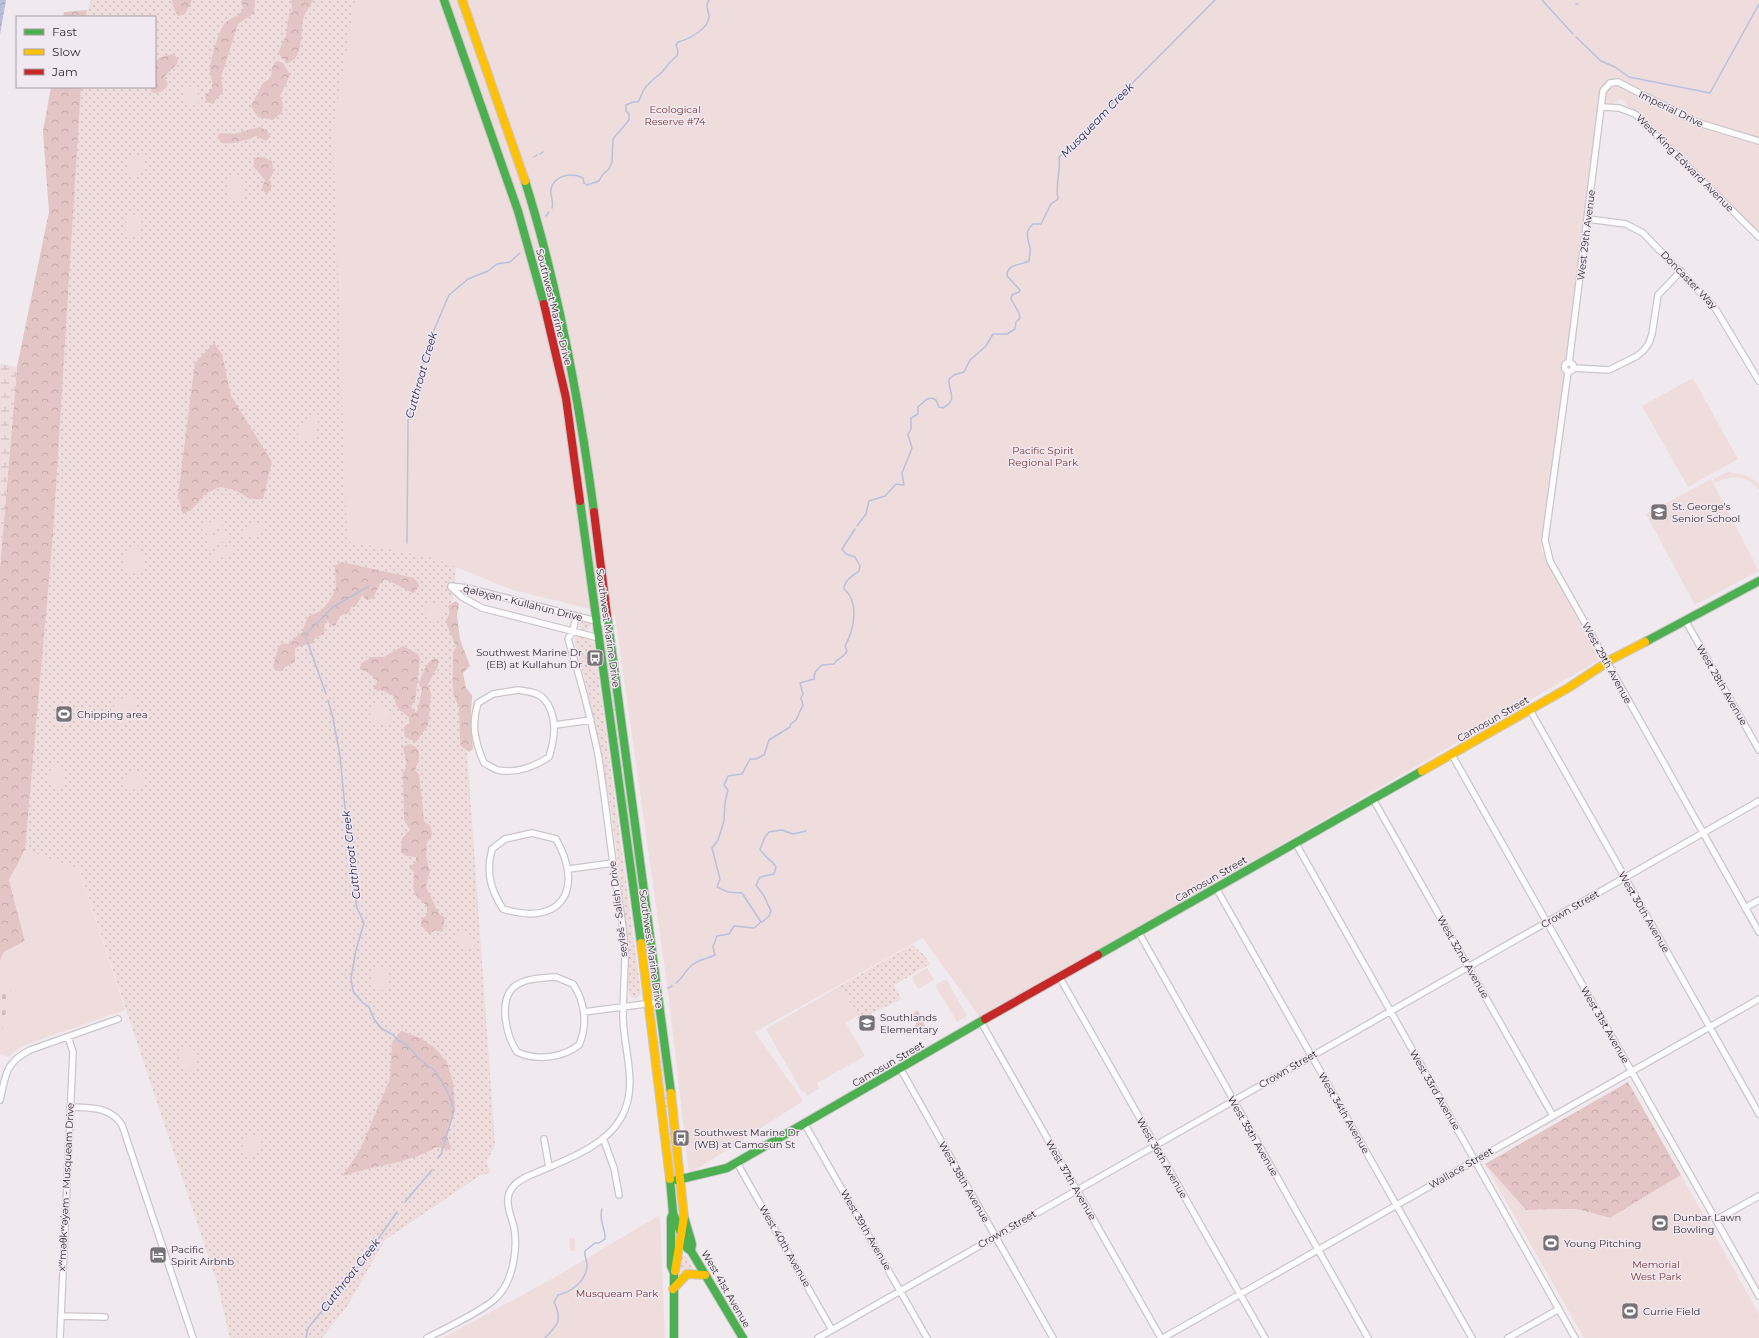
<svg xmlns="http://www.w3.org/2000/svg" width="1759" height="1338" viewBox="0 0 1759 1338" font-family="Montserrat,sans-serif">
  <style>
    .grass { fill: url(#grass-dots) }
    .forest { fill: url(#forest-crowns) }
    .wetland { fill: url(#wetland-marsh) }
    .cemetery { fill: url(#cemetery-stones) }
    .park { fill: #efdcdc }
    .water { fill: url(#water-waves) }
    .lines { fill: none; stroke-linecap: round; stroke-linejoin: round }
    .stream { stroke: #b9c0dd; stroke-width: 1.5 }
    .street-casing { stroke: #cac6ca; stroke-width: 8 }
    .fast-casing { stroke: #cac6ca; stroke-width: 10 }
    .slow-casing { stroke: #cac6ca; stroke-width: 10 }
    .jam-casing { stroke: #cac6ca; stroke-width: 10 }
    .street { stroke: #fdfcfd; stroke-width: 5.5 }
    .fast { stroke: #4caf50; stroke-width: 8 }
    .slow { stroke: #ffc107; stroke-width: 8 }
    .jam { stroke: #c62828; stroke-width: 8 }
    .labels { text-anchor: middle; dominant-baseline: central; stroke-width: 3; stroke-linejoin: round; paint-order: stroke }
    .park-label { font-size: 10px; fill: #793a35; stroke: #f2e8f1 }
    .street-label { font-size: 10px; fill: #343134; stroke: #f2e8f1 }
    .poi-label { font-size: 10px; fill: #343134; stroke: #f2e8f1; text-anchor: start }
    .water-label { font-size: 11px; font-style: italic; fill: #1a2454; stroke: #f2e8f1 }
  </style>
  <defs>
    <pattern id="grass-dots" width="8" height="8" patternUnits="userSpaceOnUse"><rect width="8" height="8" fill="#efdcdc"/><path d="M2 2h.1M6 6h.1" fill="none" stroke="#cebdbd" stroke-width="1.8" stroke-linecap="round"/></pattern>
    <pattern id="forest-crowns" width="20" height="18" patternUnits="userSpaceOnUse"><rect width="20" height="18" fill="#e2c5c4"/><path d="M2 6a3 3 0 1 1 6 0M12 15a3 3 0 1 1 6 0" fill="none" stroke="#c2aaa9"/></pattern>
    <pattern id="wetland-marsh" width="20" height="14" patternUnits="userSpaceOnUse"><rect width="20" height="14" fill="#efdcdc"/><path d="M1 5h8M5 5V1M11 12h8M15 12V8" fill="none" stroke="#cebdbd"/></pattern>
    <pattern id="cemetery-stones" width="16" height="16" patternUnits="userSpaceOnUse"><rect width="16" height="16" fill="#efdcdc"/><path d="M2 7V4a2 2 0 0 1 4 0v3zM10 15v-3a2 2 0 0 1 4 0v3z" fill="#cebdbd"/></pattern>
    <pattern id="water-waves" width="16" height="10" patternUnits="userSpaceOnUse"><rect width="16" height="10" fill="#b9c0dd"/><path d="M0 5q4-4 8 0t8 0" fill="none" stroke="#a0a5be"/></pattern>
  </defs>
  <rect width="100%" height="100%" fill="#f0eaef"/>
  <path class="grass" d="M91,0H363L456,570L452,605L462,681L495,1145L487,1161L490,1173L479,1176L385,1240L348,1305L322,1338H230L218,1287L204,1243L79,869L25,850L53,535L81,87H155V17H86Z
    M579.5 625a5.5 5.5 0 1 1 11 0a5.5 5.5 0 1 1-11 0Z
    M604,634L609,674L614,692L654,989L652,994L603,635Z
    M578,635L589,637L594,644L641,993L636,999L631,997L629,994C627,976 629,957 627,939C616,840 604,741 575,645V638Z
    M912,945L924,955L930,964L894,985L901,999C887,1007 873,1011 860,1021L840,986Z
    M655,1015L658,1039L663,1059L677,1174L675,1179L673,1177Z
    M682,1256H687L693,1270L680,1272Z"/>
  <path class="forest" d="M172,0H192L185,14L179,16L175,11Z
    M242,0H255L254,13L238,24L221,77L223,92L212,104L206,101L205,96C217,86 211,82 210,71C210,61 219,29 225,23C232,17 236,18 243,10Z
    M291,0H313C310,7 304,13 303,20C300,33 304,60 287,63L278,53L286,36L289,14L292,10Z
    M87,10L86,17H63L64,12Z
    M172,54L178,58L177,64L164,77L168,84L163,91L154,93L151,91L152,87H155V62L159,58Z
    M276,61L283,63L290,75L280,96C285,110 284,111 273,120L258,117L251,106L263,83L271,78L272,68Z
    M51,87H81L53,535L25,850L9,880L25,941L4,952L0,961V567L17,367L49,212L43,131Z
    M260,127L267,131L270,137L266,141L256,136C245,140 231,146 220,142L218,136L220,133L234,134Z
    M258,157H263L272,161L273,173L269,180L272,187L268,193L264,192L262,188L265,180L254,167V160Z
    M214,343L222,354L231,396L272,462L263,499L248,498L235,490L220,487L206,493L193,508L183,514L178,496L195,363Z
    M341,562L414,578L419,584L416,591L413,593L385,579L381,582L373,598L367,600L362,595L356,606L351,607L349,613L340,616L335,626L330,625L327,620L325,622L324,634L315,638L313,643L297,647L295,649V662L285,667L282,671H276L273,667L278,648L283,643L288,644L302,632L308,617L322,610L330,600L336,588L335,566Z
    M456,601L459,604L457,616L460,639L470,666L463,673L466,688L472,695V699L471,710L473,749L469,752L460,745L459,706C449,693 454,668 453,652L456,647L446,622L450,612L448,606Z
    M403,646L418,654L420,659L415,701L411,706L415,712L417,711L422,690L419,684C423,673 425,664 434,658L438,659V666L428,684L431,694L428,725L416,742L405,737L404,727L409,724V717C401,711 394,708 395,697L384,691L373,689L378,681L367,672L360,669L361,663L373,657H384Z
    M410,744C424,750 419,758 415,770L419,775L424,821L431,827L432,836L427,842L426,857L430,871L426,887L439,914L445,918L442,932L435,930L429,934L421,925L422,919L427,915V906C410,890 414,893 414,872L409,868L416,861V857L406,856L401,852L402,839L410,830L404,819L403,773L407,765L403,747Z
    M916,1011H918L925,1026L921,1028L923,1030L913,1034L903,1035L916,1025V1018L913,1014Z
    M401,1031L420,1038L434,1047L447,1062L453,1083L455,1109L447,1136L451,1149L450,1150L436,1147C408,1164 374,1165 343,1176L361,1148L390,1079L392,1042Z
    M1628,1082L1681,1175L1610,1218L1576,1209L1526,1210L1485,1164Z"/>
  <path class="wetland" d="M0,364L17,367L0,567Z"/>
  <path class="cemetery" d="M0,989L11,990L0,1040Z"/>
  <path class="park" d="M355,0H1759V236L1621,99L1601,110L1541,549L1599,660L981,1019L923,938L755,1032L803,1101L689,1174L668,991L615,615L513,590L433,558L347,541L333,129Z
    M186,86L193,87L198,92L199,101L197,105L189,106L184,101V89Z
    M139,155L144,157L146,169L137,176L131,175L127,169L128,161Z
    M233,176L241,181L243,193L240,200L236,202L230,199L227,192L228,181Z
    M135,214L139,216L143,225L139,234L134,237C124,236 125,227 127,219Z
    M1693,378L1738,459L1688,487L1642,406Z
    M312,414C322,420 318,431 312,439L304,441L298,436L297,427L305,422Z
    M1729,471L1730,473C1742,473 1750,476 1759,484V490C1747,475 1731,474 1715,483L1713,479Z
    M1711,479L1759,571L1695,605L1646,514Z
    M219,518L223,527L204,534L201,526Z
    M261,522L264,531L245,539L242,530Z
    M224,531L228,540L209,547L206,539Z
    M133,545L138,546C144,553 147,562 141,570L134,574L127,572C121,563 122,551 133,545Z
    M230,545L233,553L214,561L211,552Z
    M425 613a9 9 0 1 1 18 0a9 9 0 1 1-18 0Z
    M131,696C143,705 130,723 119,727C113,718 112,709 116,700Z
    M65,704L73,708L72,720L65,725L56,726C54,715 54,708 65,704Z
    M378,705C385,706 389,710 391,717L387,725L380,724L370,715L371,708Z
    M55,765L58,766L65,774V784L63,788L58,789C52,785 48,779 48,772Z
    M129,771L142,772L143,782L136,789L132,790L123,782Z
    M25,850L79,869L125,1010L22,1046L8,1057L0,1054V1040L11,990L0,989V961L4,952L25,941L9,880Z
    M461,931C468,931 474,939 474,946L472,949L466,950L457,943V934Z
    M379,967L386,969C392,978 390,986 381,991L374,988C371,981 371,970 379,967Z
    M927,968L934,980L918,989L912,977Z
    M946,979L967,1016L957,1022L935,985Z
    M840,986L857,1016L846,1023L865,1056L817,1083L819,1088L807,1096L804,1091L802,1092L766,1029Z
    M187,1047L193,1049L197,1057L194,1069L189,1071L182,1066L179,1054L182,1049Z
    M258,1135L262,1137L261,1147L258,1151L249,1155L242,1149C243,1139 249,1136 258,1135Z
    M1485,1164L1526,1210L1576,1209L1610,1218L1681,1175L1759,1314V1338H1584Z
    M660,1215L665,1338H443L557,1276Z
    M569,1238H575V1251H570Z"/>
  <path class="water" d="M0,0H6L0,35Z"/>
  <g class="lines">
    <path class="stream" d="M1542,0L1573,34
      M1576,4H1578
      M1576,37L1601,61L1615,67L1629,77L1710,93L1759,4
      M540,154L543,152
      M534,157L537,155
      M552,208C554,202 550,196 551,189C554,175 572,172 583,178L584,183L587,185L599,181L603,174L609,169L612,162L613,139L629,120V114L626,111V105L633,102H638C642,97 641,92 645,88C650,81 656,78 662,72C667,66 670,61 677,56L678,51L676,45L678,42C689,39 709,29 709,16C708,9 705,6 709,0
      M546,216L549,212
      M857,526L866,514L869,501L885,496L896,484L904,485L902,473L912,448L908,435L911,429V418L918,414V407L927,399L932,398L936,400L939,407L943,408C959,399 948,392 949,379L954,375L964,372L970,360L986,346L993,334H1007L1015,329L1016,322L1020,318L1019,313L1011,299L1012,295L1019,292L1020,290L1007,276C1007,263 1020,266 1029,261C1029,257 1031,252 1030,248C1028,238 1024,232 1033,224H1041L1051,204L1058,199C1055,184 1061,171 1059,157L1215,0
      M407,543L408,421L428,344L449,295L468,279L488,271L497,264L510,262L520,253
      M326,694L305,635L333,607L369,586
      M328,700L333,718L340,756L352,880L357,908L364,923L356,950L351,978L353,991L362,1002L369,1007L374,1019L381,1028L393,1035L399,1041L407,1045L420,1060L435,1071L446,1089L451,1100L454,1111L441,1154L438,1158
      M762,922L769,916L771,911L764,896L756,885L760,877L774,874L776,867C772,860 764,857 760,849L765,837L769,832L782,830L793,834L806,831
      M676,983C682,979 685,971 691,966C697,960 707,959 715,955L713,947L717,936L729,934L734,926L754,928L761,922L742,893L728,892L717,887L720,879L712,848L718,840L724,821L725,802L728,790L724,785L728,776L742,774L750,759H756L764,755L769,740L790,727L791,724L796,720L803,705L801,698L803,694L800,683L814,679L815,672L822,665L834,664C837,658 844,658 847,651L845,646C854,630 860,602 844,589C844,581 852,576 859,571L860,566L855,557L846,554L842,549L855,529
      M668,988L672,986
      M405,1202L432,1170
      M306,1338L308,1328L362,1262L397,1212
      M545,1338C557,1326 563,1320 554,1302L558,1295C571,1292 585,1282 587,1267C588,1262 584,1257 585,1251L595,1243H599L605,1239C606,1228 598,1221 602,1209"/>
    <g class="street-casing">
      <path id="street" d="M1601,107L1619,108L1635,114L1759,237
        M1588,219L1626,224L1643,233L1715,308L1759,381
        M1564.5 367a4.5 4.5 0 1 1 9 0a4.5 4.5 0 1 1-9 0Z
        M1569,363L1603,91L1610,83L1618,82L1696,122L1759,141
        M1573,368L1609,370L1637,356L1644,350L1649,343L1652,334L1658,295L1681,271
        M1568,372L1545,540L1550,561L1759,932
        M451,586L467,588L608,624
        M451,587L462,597L482,608L599,638
        M1685,620L1759,750
        M518,690C526,691 538,692 544,699C558,715 555,738 549,757C535,766 516,774 498,770C494,769 488,765 484,763C475,742 471,725 478,703L493,694Z
        M1530,710L1759,1114
        M555,725L591,720
        M1452,755L1759,1296
        M1373,799L1553,1116
        M532,833L556,839C585,890 561,927 503,909C490,889 486,872 492,849L505,839Z
        M1295,842L1575,1338
        M569,869L613,863
        M1216,888L1472,1338
        M1745,908L1759,900
        M1139,933L1368,1338
        M556,977L573,984C585,1002 588,1025 579,1045C562,1058 537,1061 517,1052C507,1037 497,1000 515,986C526,978 543,978 556,977Z
        M1060,978L1265,1338
        M584,1012L660,1002
        M981,1022L1161,1338
        M900,1068L1053,1338
        M0,1100C6,1074 5,1063 30,1050L118,1019
        M70,1107C90,1108 110,1106 122,1125L193,1338
        M804,1123L927,1338
        M603,1138L614,1168L619,1195
        M544,1139L549,1167
        M737,1163L832,1330
        M1716,1220L1759,1196
        M61,1316L105,1317
        M60,1338L73,1052L68,1037
        M427,1338C444,1329 485,1310 497,1297C513,1281 518,1249 514,1227C511,1215 503,1200 512,1188C518,1179 531,1175 540,1171C568,1159 605,1146 621,1118C639,1086 624,1052 623,1018C623,996 625,974 625,953C624,923 617,893 613,863C608,827 604,790 598,754C590,715 580,677 568,639L573,631L576,617
        M818,1338L1759,801
        M1163,1338L1759,999
        M1508,1338L1559,1309"/>
    </g>
    <g class="fast-casing">
      <path id="fast" d="M444,0L518,211L544,304
        M525,181C559,289 579,399 594,512
        M580,501L641,943
        M607,615L671,1093
        M1645,642L1759,581
        M1098,955L1422,771
        M670,1179L673,1213L671,1218V1266L674,1273V1338
        M677,1180L727,1168L985,1019
        M673,1213L687,1248L691,1251L743,1338
        M684,1217L692,1244L691,1251"/>
    </g>
    <g class="slow-casing">
      <path id="slow" d="M462,0L525,181
        M1422,771L1568,688L1612,659L1645,642
        M641,943L670,1179
        M671,1093L684,1217L675,1271
        M673,1289L687,1274L705,1275"/>
    </g>
    <g class="jam-casing">
      <path id="jam" d="M544,304L566,398L580,501
        M594,512L607,615
        M985,1019L1098,955"/>
    </g>
    <use href="#street" class="street"/>
    <use href="#fast" class="fast"/>
    <use href="#slow" class="slow"/>
    <use href="#jam" class="jam"/>
  </g>
  <defs>
    <g id="school-square" transform="scale(0.9)"><rect x="-9" y="-9" width="18" height="18" rx="4" fill="#767275" stroke="#f2e8f1"/><path d="M0-5L7-2L0 1L-7-2ZM-4 1L0 2.5L4 1V4Q0 6-4 4Z" fill="#fff"/></g>
    <g id="bus-square" transform="scale(0.9)"><rect x="-9" y="-9" width="18" height="18" rx="4" fill="#767275" stroke="#f2e8f1"/><path d="M-5-6H5V4H4V6H2V4H-2V6H-4V4H-5ZM-3.5-4V0h7V-4ZM-3.5 1.2v1.5H-2V1.2ZM2 1.2v1.5H3.5V1.2Z" fill="#fff"/></g>
    <g id="stadium-square" transform="scale(0.9)"><rect x="-9" y="-9" width="18" height="18" rx="4" fill="#767275" stroke="#f2e8f1"/><path d="M0-5a6.5 5 0 1 0 0 10a6.5 5 0 1 0 0-10ZM-3.5-1.8h7v3.6h-7Z" fill="#fff"/></g>
    <g id="hotel-square" transform="scale(0.9)"><rect x="-9" y="-9" width="18" height="18" rx="4" fill="#767275" stroke="#f2e8f1"/><path d="M-6-4.5h1.5V1H6V5H4.5V3h-9V5H-6ZM-4 0a1.8 1.8 0 1 1 3.6 0ZM.5 0V-2.5h3Q6-2.5 6 0Z" fill="#fff"/></g>
  </defs>
  <g fill-rule="evenodd">
    <use href="#school-square" x="1659" y="512"/>
    <use href="#bus-square" x="595" y="658"/>
    <use href="#stadium-square" x="64" y="714"/>
    <use href="#school-square" x="867" y="1023"/>
    <use href="#bus-square" x="681" y="1138"/>
    <use href="#stadium-square" x="1660" y="1223"/>
    <use href="#stadium-square" x="1551" y="1243"/>
    <use href="#hotel-square" x="158" y="1255"/>
    <use href="#stadium-square" x="1630" y="1311"/>
  </g>
  <g class="labels">
    <g class="park-label">
      <text x="675" y="109">Ecological<tspan x="675" dy="12">Reserve #74</tspan></text>
      <text x="1043" y="450">Pacific Spirit<tspan x="1043" dy="12">Regional Park</tspan></text>
      <text x="1656" y="1264">Memorial<tspan x="1656" dy="12">West Park</tspan></text>
      <text x="617" y="1293">Musqueam Park</text>
    </g>
    <g class="street-label">
      <text transform="translate(1671 109) rotate(26)">Imperial Drive</text>
      <text transform="translate(1685 163) rotate(45)">West King Edward Avenue</text>
      <text transform="translate(1586 235) rotate(-83)">West 29th Avenue</text>
      <text transform="translate(1689 280) rotate(46)">Doncaster Way</text>
      <text transform="translate(554 307) rotate(76)">Southwest Marine Drive</text>
      <text transform="translate(523 603) rotate(14)">q̓ələχən - Kullahun Drive</text>
      <text transform="translate(608 628) rotate(82)">Southwest Marine Drive</text>
      <text transform="translate(1607 663) rotate(61)">West 29th Avenue</text>
      <text transform="translate(1722 685) rotate(60)">West 28th Avenue</text>
      <text transform="translate(1493 719) rotate(-30)">Camosun Street</text>
      <text transform="translate(1211 879) rotate(-30)">Camosun Street</text>
      <text transform="translate(618 909) rotate(-97)">seyləš - Salish Drive</text>
      <text transform="translate(1570 909) rotate(-30)">Crown Street</text>
      <text transform="translate(1644 912) rotate(60)">West 30th Avenue</text>
      <text transform="translate(651 949) rotate(82)">Southwest Marine Drive</text>
      <text transform="translate(1463 957) rotate(60)">West 32nd Avenue</text>
      <text transform="translate(1605 1025) rotate(60)">West 31st Avenue</text>
      <text transform="translate(888 1064) rotate(-30)">Camosun Street</text>
      <text transform="translate(1288 1069) rotate(-30)">Crown Street</text>
      <text transform="translate(1435 1090) rotate(60)">West 33rd Avenue</text>
      <text transform="translate(1344 1113) rotate(60)">West 34th Avenue</text>
      <text transform="translate(1253 1136) rotate(60)">West 35th Avenue</text>
      <text transform="translate(1162 1158) rotate(60)">West 36th Avenue</text>
      <text transform="translate(1461 1168) rotate(-30)">Wallace Street</text>
      <text transform="translate(1071 1180) rotate(60)">West 37th Avenue</text>
      <text transform="translate(964 1182) rotate(60)">West 38th Avenue</text>
      <text transform="translate(66 1187) rotate(-87)">xʷməθkʷəy̓əm - Musqueam Drive</text>
      <text transform="translate(1007 1229) rotate(-30)">Crown Street</text>
      <text transform="translate(866 1230) rotate(60)">West 39th Avenue</text>
      <text transform="translate(785 1246) rotate(60)">West 40th Avenue</text>
      <text transform="translate(726 1289) rotate(60)">West 41st Avenue</text>
    </g>
    <g class="poi-label">
      <text x="1672" y="506">St. George's<tspan x="1672" dy="12">Senior School</tspan></text>
      <text x="582" y="652" text-anchor="end">Southwest Marine Dr<tspan x="582" dy="12">(EB) at Kullahun Dr</tspan></text>
      <text x="77" y="714">Chipping area</text>
      <text x="880" y="1017">Southlands<tspan x="880" dy="12">Elementary</tspan></text>
      <text x="694" y="1132">Southwest Marine Dr<tspan x="694" dy="12">(WB) at Camosun St</tspan></text>
      <text x="1673" y="1217">Dunbar Lawn<tspan x="1673" dy="12">Bowling</tspan></text>
      <text x="1564" y="1243">Young Pitching</text>
      <text x="171" y="1249">Pacific<tspan x="171" dy="12">Spirit Airbnb</tspan></text>
      <text x="1643" y="1311">Currie Field</text>
    </g>
    <g class="water-label">
      <text transform="translate(1097 120) rotate(-46)">Musqueam Creek</text>
      <text transform="translate(421 375) rotate(-74)">Cutthroat Creek</text>
      <text transform="translate(351 855) rotate(-97)">Cutthroat Creek</text>
      <text transform="translate(350 1275) rotate(-52)">Cutthroat Creek</text>
    </g>
  </g>
  <rect x="16" y="16" width="140" height="72" fill="#f2e8f1" stroke="#a69fa5"/>
  <rect x="24" y="29" width="20" height="6" fill="#4caf50" stroke="#a69fa5"/>
  <text x="52" y="36" font-size="12" fill="#343134">Fast</text>
  <rect x="24" y="49" width="20" height="6" fill="#ffc107" stroke="#a69fa5"/>
  <text x="52" y="56" font-size="12" fill="#343134">Slow</text>
  <rect x="24" y="69" width="20" height="6" fill="#c62828" stroke="#a69fa5"/>
  <text x="52" y="76" font-size="12" fill="#343134">Jam</text>
</svg>
